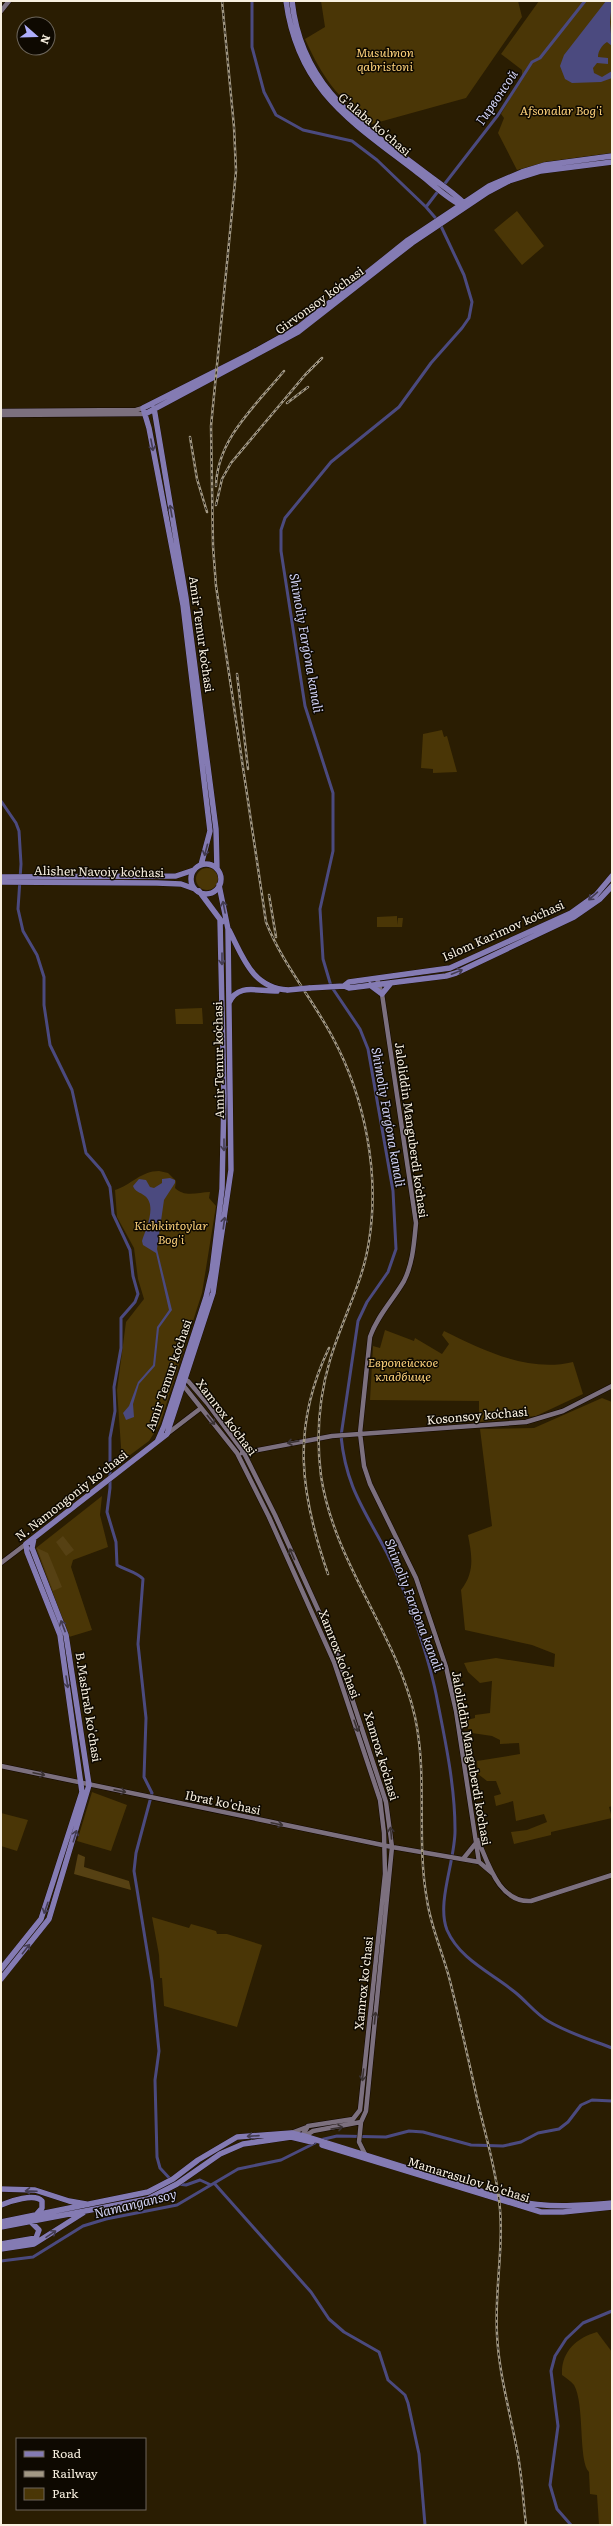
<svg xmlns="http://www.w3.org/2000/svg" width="613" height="2526" viewBox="0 0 613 2526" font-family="Literata,serif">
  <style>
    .green { fill: #4a3606 }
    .forest { fill: #564113 }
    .water { fill: #4b4a7f }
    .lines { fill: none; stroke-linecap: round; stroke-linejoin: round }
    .canal { stroke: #4b4a7f; stroke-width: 3 }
    .secondary-casing { stroke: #120700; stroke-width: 5.5 }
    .primary-casing { stroke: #120700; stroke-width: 6 }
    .secondary { stroke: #7c707e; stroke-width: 4.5 }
    .primary { stroke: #847bb3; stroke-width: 5.5 }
    .rail-casing { stroke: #a29884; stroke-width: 2.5 }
    .rail { stroke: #0e0901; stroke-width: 1; stroke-dasharray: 3; stroke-linecap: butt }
    .primary-bridge-casing { stroke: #120700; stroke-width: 6; stroke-linecap: butt }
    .primary-bridge { stroke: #847bb3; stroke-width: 5.5 }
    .oneway { stroke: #433c51 }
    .oneway2 { stroke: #3a3233 }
    .labels { text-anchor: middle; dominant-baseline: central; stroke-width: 3; stroke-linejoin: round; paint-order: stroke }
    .park-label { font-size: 12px; font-style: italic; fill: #facf79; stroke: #0e0901 }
    .street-label { font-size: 12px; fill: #f8f0e0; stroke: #0e0901 }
    .water-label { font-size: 13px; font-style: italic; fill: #cfd0f2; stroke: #0e0901 }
  </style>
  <rect width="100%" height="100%" fill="#2a1d02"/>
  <path class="green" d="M321,1H518L522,17L466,98L372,124C337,97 323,79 305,39L325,27Z
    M539,1H612V153L545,162L517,170L498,133L504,118L501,114L522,78V70L501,54Z
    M517,211L544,246L522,265L494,230Z
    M442,730L444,737L447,736L457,772L433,773V769L421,768L423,734Z
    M196 879a11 11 0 1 1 22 0a11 11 0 1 1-22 0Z
    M397,916V925L398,918H403L402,927H377V917Z
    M202,1008L203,1024H176L175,1009Z
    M159,1171L168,1173L176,1181L175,1188C185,1198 198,1192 210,1192L209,1198L216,1206L202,1293L160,1424L149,1441L122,1461L117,1390L126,1322L144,1299L138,1279L134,1248L117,1217L115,1190C131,1185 141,1171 159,1171Z
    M385,1330L414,1341L415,1338L442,1354L449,1344L442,1335L444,1331C483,1350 528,1373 573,1362L583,1394L536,1416L479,1422V1401L370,1400L373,1346L380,1348Z
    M602,1398L612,1402V1806L609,1807L612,1818L551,1832V1835L514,1844L511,1832L527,1830L547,1822L544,1814L516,1821L513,1801L496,1806L494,1796L501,1794L496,1781H487L478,1774L477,1761L520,1754L519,1743L500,1744V1740L492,1736L472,1733V1729H468L467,1720L475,1718V1715L490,1713L492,1681L480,1683L468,1672L464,1663L496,1658L554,1667L555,1654L532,1645L465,1630L461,1590C475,1572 472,1556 468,1535L492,1526L480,1429L534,1428Z
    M102,1496L100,1515L108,1547L73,1560L71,1567L92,1630L69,1637L36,1548Z
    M92,1792L127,1805L111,1851L77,1841Z
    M1,1813L28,1820L17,1851L1,1846Z
    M152,1917L189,1928L191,1924L216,1931L217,1934H227L262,1945L237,2027L164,2006L162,1978H160L159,1955Z
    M597,2332L612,2352V2525H599L597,2495L590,2494L589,2472C578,2461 585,2404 574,2385C571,2381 566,2378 562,2375C561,2352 576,2338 597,2332Z"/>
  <path class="forest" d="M63,1536L74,1550L66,1556L56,1542Z
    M37,1548L48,1553L62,1587L53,1591Z
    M78,1854L85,1857L84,1867L129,1881L131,1890L74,1874Z"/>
  <path class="water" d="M606,1H612L610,22L612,46L607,42C602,45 598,51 598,57L608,58V64L597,63L593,68L594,73L602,77L612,71V78L601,82L572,83L565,79L560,66L564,55Z
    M170,1178L175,1180V1183L164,1200L157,1249L172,1310L159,1328L155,1366L139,1384L133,1404L134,1417L126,1420L123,1413L129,1406L138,1382L153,1365L157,1327L169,1310L156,1253L143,1245L142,1241C146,1228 157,1206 145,1196C140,1192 135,1192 133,1186L139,1179L146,1180L150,1187L154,1188L162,1183V1179Z"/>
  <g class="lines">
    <path class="canal" d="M252,1V47L264,92L276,115L303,130L352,141L377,160L426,207L439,222L464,275L472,302L469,318L462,328L431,363L399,407L331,462L285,518L281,530V551L305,706L333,793V851L320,909L323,959L331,986L360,1029L368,1049L393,1191L396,1249L388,1272L367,1302L358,1321L341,1436C346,1487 364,1509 387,1553C407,1593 430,1659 438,1704C446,1744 455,1788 455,1829C456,1859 436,1902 447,1930C460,1960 492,1973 516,1993C527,2002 536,2014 548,2021C568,2033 591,2040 612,2048
      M443,186L498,115L532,62L540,58L585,1
      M426,207L439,190
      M1,801L16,823L19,831L21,864L18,909L23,931L37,955L44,977V1005L50,1045L72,1090L86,1153L102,1171L110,1187L113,1214L130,1250L133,1276L138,1294L135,1302L121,1318V1348L114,1387L115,1411L110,1438V1488L107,1512L116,1542L117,1565C125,1570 137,1572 143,1579L138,1644L146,1718L144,1777L152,1793L136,1853L134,1871L152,1981L159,2051L155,2080L157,2157L160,2168L172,2181
      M320,2140L337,2136L386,2137L409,2131L423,2132L471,2145L503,2146L521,2142L538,2133L559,2129L568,2122L581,2105L592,2100L612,2101
      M214,2183L311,2292L329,2319L344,2332L379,2352L388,2380L405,2395L408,2403L419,2454L425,2525
      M178,2184L186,2185L200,2180L211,2185
      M1,2261L33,2257L83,2226L106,2219L177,2205L238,2169L281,2160L315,2143
      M571,2525L557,2509L550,2485L558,2426L551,2371L555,2356L566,2339L583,2323L612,2311"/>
    <g class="secondary-casing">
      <path id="secondary" d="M1,11L9,1
        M1,411L136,410L143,408
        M1,415L145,414
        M377,979L382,994L416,1223C414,1243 413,1263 404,1281C393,1300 377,1316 370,1337L360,1433L364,1466L370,1484L416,1578L446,1667L456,1711L479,1862
        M182,1378L188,1381L207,1403L244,1453L275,1515L335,1647L386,1802L392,1847L366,2111L361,2122L313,2131L302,2138
        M183,1385L237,1453L269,1517L334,1662L380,1800L384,1833L385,1874L360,2110L353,2119L308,2126L301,2138
        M167,1434L201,1408
        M242,1453L332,1436L526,1422L563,1411L612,1386
        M1,1563L26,1544
        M1,1766L392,1847L479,1862L492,1873
        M478,1840C488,1863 499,1903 531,1901L612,1875
        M463,1859L476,1843
        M361,2122L359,2142L365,2154
        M291,2133L307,2127"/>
    </g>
    <g class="primary-casing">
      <path id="primary" d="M286,1C298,91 352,122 418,173C428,180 452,203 462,205
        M292,1C302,92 365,126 431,177C442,185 454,193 464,203
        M154,408L186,598L216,829L217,869
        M145,414L298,332L412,243L488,192L509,181L541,171L612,162
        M191 879a15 15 0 1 1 30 0a15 15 0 1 1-30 0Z
        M201,865L210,831L183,605L149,428L143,408L250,354L299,327L408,240L489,186L522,172L545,165L612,156
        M1,877L176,876L194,870
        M1,882L157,883L181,884L195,889
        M199,891L222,922
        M229,930C243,957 252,988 288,990
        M370,985L382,994L391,983
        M344,986L349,982L450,968L571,913L596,895L612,876
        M309,988L344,986L349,988L446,976L456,973L574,917L600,899L612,886
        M229,1003C238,982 259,992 277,991
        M157,1442L164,1426L206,1297L212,1271L222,1189L224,1096L220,920
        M26,1544L167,1434L213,1293L231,1170L228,929L219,885
        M1,1969L41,1919L82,1792L60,1635L27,1552L26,1544
        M1,1979L49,1919L89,1785L66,1635L32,1548L34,1538
        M322,2145L541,2212H563L612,2207
        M1,2189L35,2190L69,2201L86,2204
        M1,2205C10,2201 35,2193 42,2201V2208L35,2216
        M1,2222L148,2192L173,2179L198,2160L237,2137L291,2133L304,2136L513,2201C549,2208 576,2206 612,2203
        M1,2227L148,2199L177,2184L220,2154L243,2144L291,2137L312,2142
        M1,2244L36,2238L39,2230L30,2221
        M1,2249L34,2244L83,2213"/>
    </g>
    <use href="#secondary" class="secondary"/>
    <use href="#primary" class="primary"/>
    <g class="rail-casing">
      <path id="rail" d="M222,1L234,127L236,171L211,426L213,546L216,586L266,922C283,965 312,998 333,1038C365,1098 380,1174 369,1241C363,1283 342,1319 330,1360C319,1397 316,1437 321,1476C334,1563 396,1632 415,1717C428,1777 416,1839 427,1900C431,1928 443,1953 450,1981C460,2021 469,2062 478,2103C485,2133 494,2163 498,2193C506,2240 494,2287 497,2335C499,2374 510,2412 517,2450C522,2475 523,2500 526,2525
        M287,403L308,387
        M190,437L197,479L207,512
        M216,486C217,439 256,405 284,371
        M216,505L222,479L231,463L305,375L322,358
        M237,674L248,769
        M269,895L276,937
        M328,1574C300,1494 291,1427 329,1348"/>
    </g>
    <use href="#rail" class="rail"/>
    <g class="primary-bridge-casing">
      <path id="primary-bridge" d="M288,990L309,988"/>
    </g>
    <use href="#primary-bridge" class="primary-bridge"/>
  </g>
  <defs><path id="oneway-shaft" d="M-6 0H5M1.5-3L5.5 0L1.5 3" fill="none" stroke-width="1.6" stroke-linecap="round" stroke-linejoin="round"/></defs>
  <g class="oneway">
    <use href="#oneway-shaft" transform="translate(152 445) rotate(79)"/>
    <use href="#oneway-shaft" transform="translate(171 511) rotate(-100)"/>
    <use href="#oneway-shaft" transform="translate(206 850) rotate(105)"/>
    <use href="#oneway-shaft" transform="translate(593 896) rotate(139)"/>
    <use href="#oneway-shaft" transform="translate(224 907) rotate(-101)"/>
    <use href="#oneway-shaft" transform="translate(222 959) rotate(90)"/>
    <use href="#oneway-shaft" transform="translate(457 972) rotate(-22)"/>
    <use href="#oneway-shaft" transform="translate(224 1145) rotate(90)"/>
    <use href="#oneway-shaft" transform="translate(224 1223) rotate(-82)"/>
    <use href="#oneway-shaft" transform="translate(63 1626) rotate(-111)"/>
    <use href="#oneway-shaft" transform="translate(67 1682) rotate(81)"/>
    <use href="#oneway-shaft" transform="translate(75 1836) rotate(-73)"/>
    <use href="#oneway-shaft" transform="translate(46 1908) rotate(109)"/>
    <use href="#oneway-shaft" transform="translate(26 1949) rotate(-52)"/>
    <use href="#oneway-shaft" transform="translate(253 2136) rotate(176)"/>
    <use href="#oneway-shaft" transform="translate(31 2191) rotate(-178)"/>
    <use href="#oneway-shaft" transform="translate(51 2234) rotate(-34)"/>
  </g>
  <g class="oneway2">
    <use href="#oneway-shaft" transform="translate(211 1420) rotate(51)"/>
    <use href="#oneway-shaft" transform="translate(293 1442) rotate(169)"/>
    <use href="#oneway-shaft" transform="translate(292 1554) rotate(-114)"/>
    <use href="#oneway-shaft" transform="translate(356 1726) rotate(71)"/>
    <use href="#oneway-shaft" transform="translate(39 1774) rotate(12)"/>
    <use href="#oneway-shaft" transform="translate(120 1791) rotate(11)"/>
    <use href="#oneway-shaft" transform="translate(277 1824) rotate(12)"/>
    <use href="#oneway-shaft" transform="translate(391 1833) rotate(-95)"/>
    <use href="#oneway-shaft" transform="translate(375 2018) rotate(-84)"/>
    <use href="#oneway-shaft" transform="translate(363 2075) rotate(96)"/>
    <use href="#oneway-shaft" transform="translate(337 2128) rotate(-9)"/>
  </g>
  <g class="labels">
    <g class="park-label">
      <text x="385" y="52">Musulmon<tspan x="385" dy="14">qabristoni</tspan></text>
      <text x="561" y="110">Afsonalar Bog'i</text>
      <text x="171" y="1225">Kichkintoylar<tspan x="171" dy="14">Bog'i</tspan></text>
      <text x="403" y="1362">Европейское<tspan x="403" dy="14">кладбище</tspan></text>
    </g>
    <g class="street-label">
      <text transform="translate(375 124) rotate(40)">G'alaba ko'chasi</text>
      <text transform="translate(319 300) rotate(-36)">Girvonsoy koʻchasi</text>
      <text transform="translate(202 634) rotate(82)">Amir Temur koʻchasi</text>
      <text transform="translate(99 871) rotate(1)">Alisher Navoiy koʻchasi</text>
      <text transform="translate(503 930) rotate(-24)">Islom Karimov koʻchasi</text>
      <text transform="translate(218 1060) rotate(-91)">Amir Temur koʻchasi</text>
      <text transform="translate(412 1130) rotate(82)">Jaloliddin Manguberdi koʻchasi</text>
      <text transform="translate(168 1375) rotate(-71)">Amir Temur koʻchasi</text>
      <text transform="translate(477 1415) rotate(-5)">Kosonsoy koʻchasi</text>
      <text transform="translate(227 1417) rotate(53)">Xamrox koʻchasi</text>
      <text transform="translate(71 1495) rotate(-38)">N. Namongoniy ko'chasi</text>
      <text transform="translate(340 1654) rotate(69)">Xamrox ko'chasi</text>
      <text transform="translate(89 1707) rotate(81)">B.Mashrab ko'chasi</text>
      <text transform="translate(382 1756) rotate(73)">Xamrox koʻchasi</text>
      <text transform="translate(472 1758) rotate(80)">Jaloliddin Manguberdi koʻchasi</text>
      <text transform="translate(223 1802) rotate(12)">Ibrat ko'chasi</text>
      <text transform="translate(363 1983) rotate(-84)">Xamrox ko'chasi</text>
      <text transform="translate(469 2179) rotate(17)">Mamarasulov ko'chasi</text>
    </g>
    <g class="water-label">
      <text transform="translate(496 97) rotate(-56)">Гирвонсой</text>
      <text transform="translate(307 643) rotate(80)">Shimoliy Fargʻona kanali</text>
      <text transform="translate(389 1117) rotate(80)">Shimoliy Fargʻona kanali</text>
      <text transform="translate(415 1605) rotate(69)">Shimoliy Fargʻona kanali</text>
      <text transform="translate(135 2203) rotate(-14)">Namangansoy</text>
    </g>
  </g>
  <rect width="613" height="2526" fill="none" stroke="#f8f0e0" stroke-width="4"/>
  <rect x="16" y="2438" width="130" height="72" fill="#0e0901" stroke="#6c655a"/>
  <rect x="24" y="2451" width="20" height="6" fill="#847bb3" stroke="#6c655a"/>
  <text x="52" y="2458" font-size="12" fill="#f8f0e0">Road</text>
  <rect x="24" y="2471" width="20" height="6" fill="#a29884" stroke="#6c655a"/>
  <text x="52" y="2478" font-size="12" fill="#f8f0e0">Railway</text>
  <rect x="24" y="2488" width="20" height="12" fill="#4a3606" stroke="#6c655a"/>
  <text x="52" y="2498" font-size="12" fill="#f8f0e0">Park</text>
  <g transform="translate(36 36) rotate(110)"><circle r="19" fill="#0e0901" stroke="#6c655a"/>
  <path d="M0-3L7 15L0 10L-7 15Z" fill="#aeaefb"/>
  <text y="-6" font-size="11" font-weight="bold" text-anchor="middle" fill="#f8f0e0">N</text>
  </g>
</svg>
